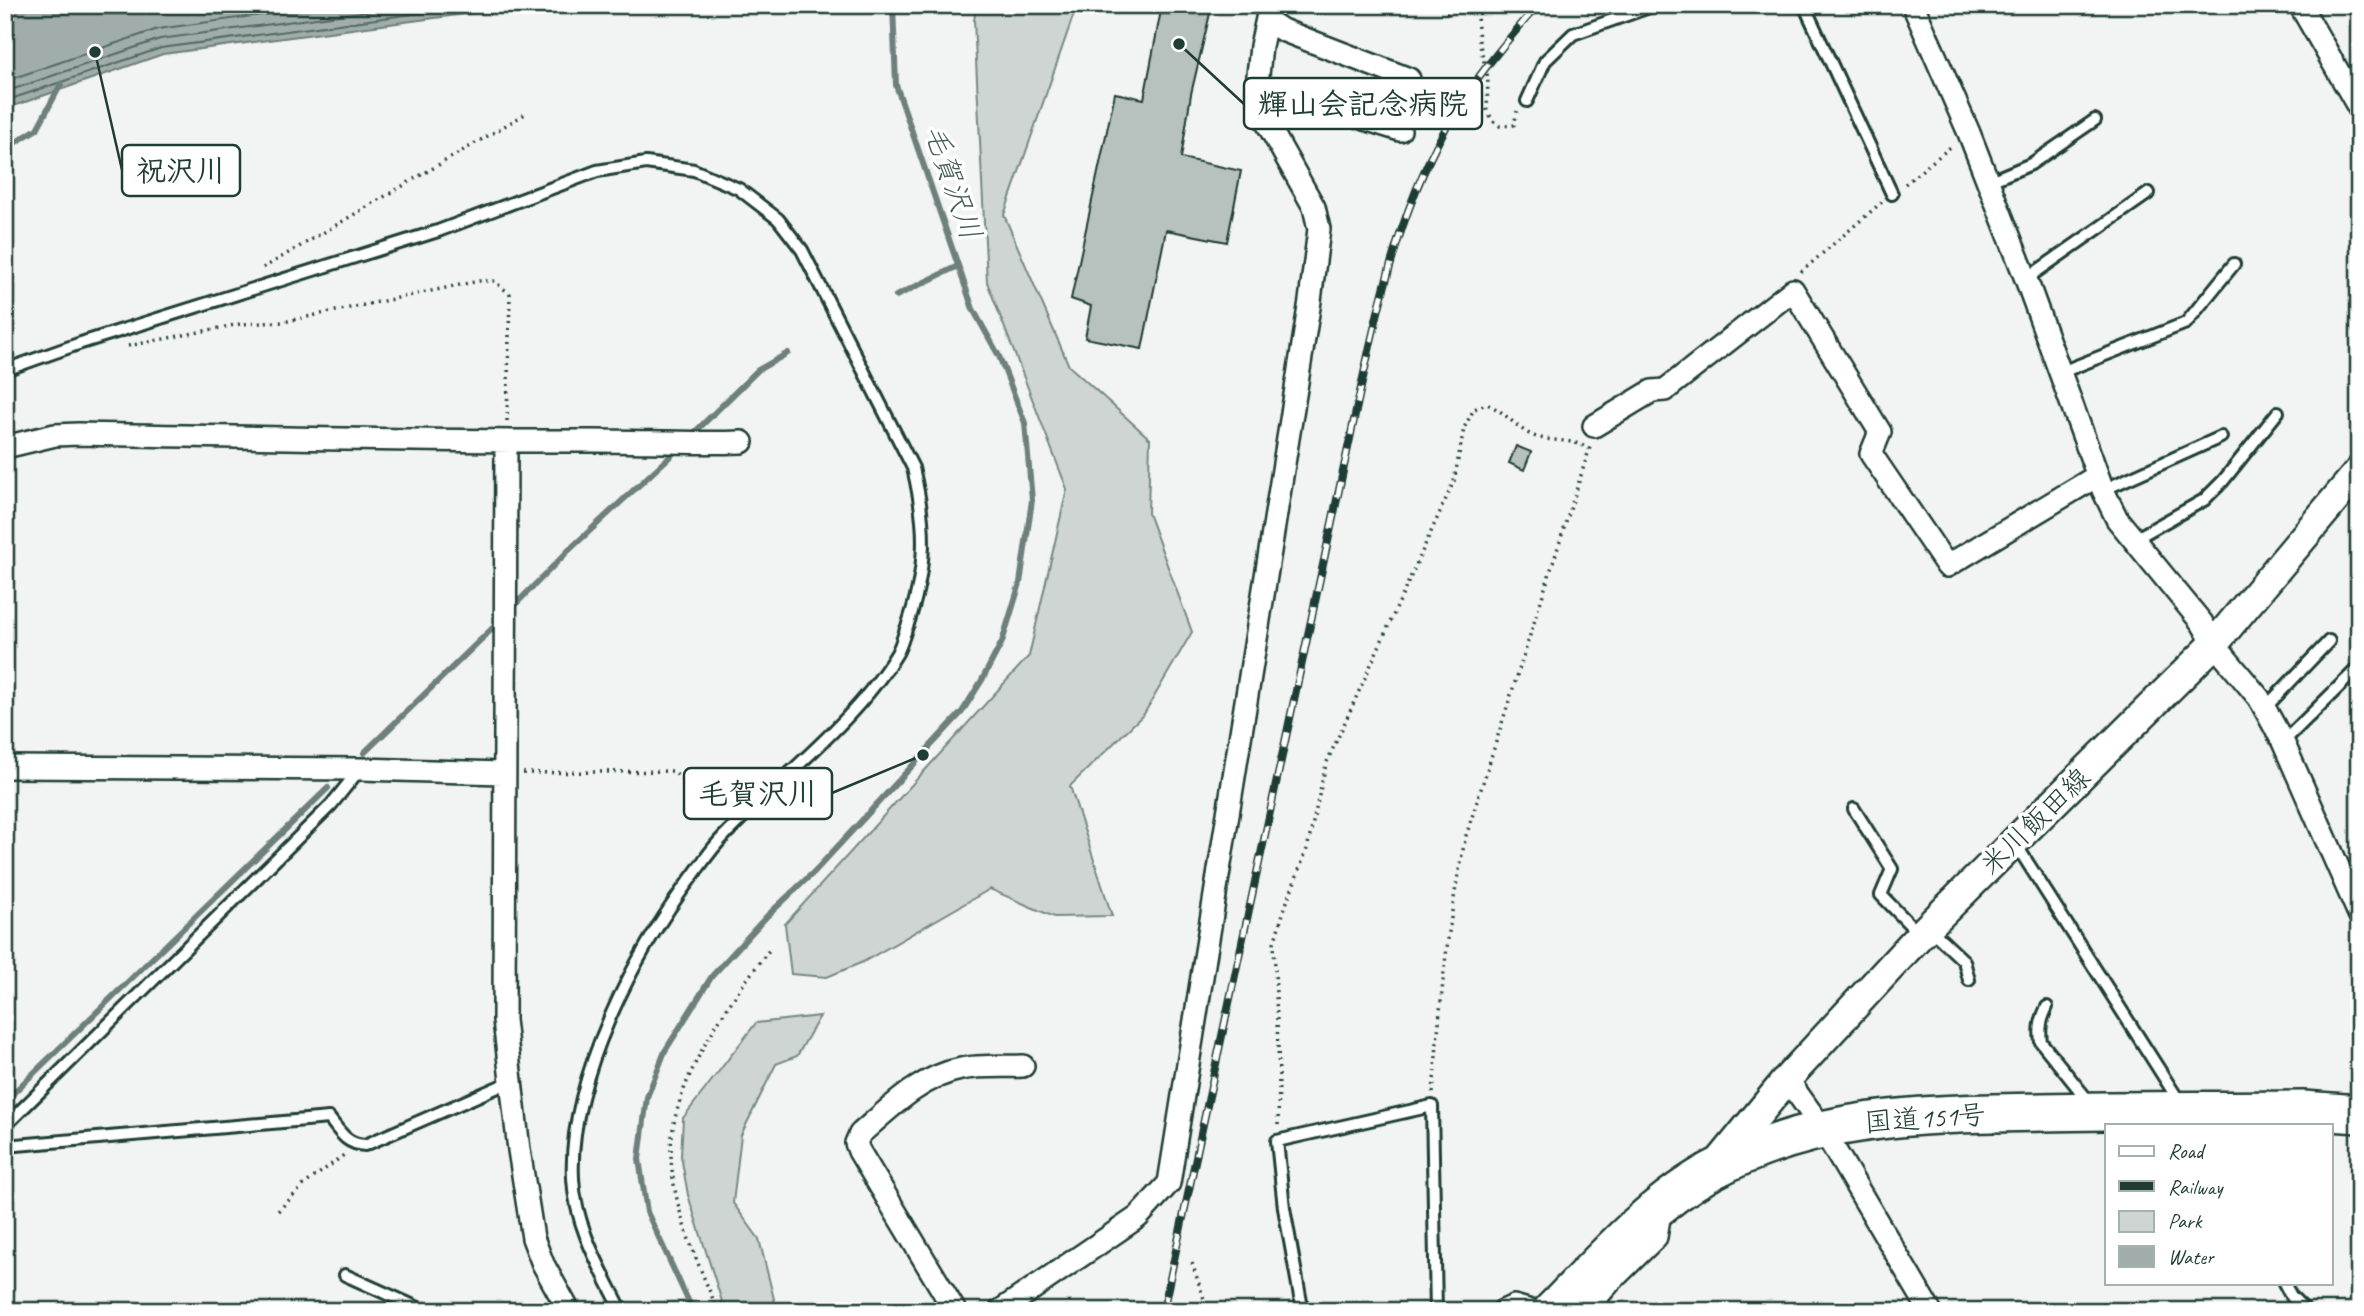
<svg xmlns="http://www.w3.org/2000/svg" width="2364" height="1316" viewBox="0 0 2364 1316" font-family="Caveat,'Klee One',sans-serif">
  <style>
    .green { fill: #ced5d3; stroke: #768984; stroke-width: 2 }
    .water { fill: #a1adaa; stroke: #6d807b; stroke-width: 2 }
    .lines { fill: none; stroke-linecap: round; stroke-linejoin: round }
    .shore { stroke: #536a63; stroke-width: 2 }
    .stream { stroke: #6d807b; stroke-width: 6 }
    .building { fill: #b7c1bd; stroke: #1f3d34; stroke-width: 2 }
    .lane-casing { stroke: #1f3d34; stroke-width: 16 }
    .street-casing { stroke: #1f3d34; stroke-width: 26 }
    .secondary-casing { stroke: #1f3d34; stroke-width: 33 }
    .highway-casing { stroke: #1f3d34; stroke-width: 42 }
    .path { stroke: #1f3d34; stroke-width: 3.5; stroke-dasharray: 2 5; stroke-linecap: butt }
    .lane { stroke: #fff; stroke-width: 10 }
    .street { stroke: #fff; stroke-width: 21 }
    .secondary { stroke: #fff; stroke-width: 28 }
    .highway { stroke: #fff; stroke-width: 37 }
    .rail-casing { stroke: #1f3d34; stroke-width: 8 }
    .rail { stroke: #fff; stroke-width: 5; stroke-dasharray: 16; stroke-linecap: butt }
    .labels { text-anchor: middle; dominant-baseline: central; stroke-width: 7; stroke-linejoin: round; paint-order: stroke }
    .street-label { font-size: 28px; fill: #1f3d34; stroke: #fff }
    .water-label { font-size: 30px; font-style: italic; fill: #465f57; stroke: #fff }
    .leader { fill: none; stroke: #1f3d34; stroke-width: 2.5 }
    .callout-dot { fill: #1f3d34; stroke: #fff; stroke-width: 2.5 }
    .callout { fill: #fff; stroke: #1f3d34; stroke-width: 2.5 }
    .callout-label { font-size: 30px; text-anchor: middle; font-weight: bold; fill: #1f3d34 }
  </style>
  <rect width="100%" height="100%" fill="#f2f3f3"/>
  <filter id="ink" filterUnits="userSpaceOnUse"><feTurbulence type="fractalNoise" baseFrequency=".0143" numOctaves="2"/><feDisplacementMap in="SourceGraphic" scale="14" xChannelSelector="R" yChannelSelector="G"/><feConvolveMatrix kernelMatrix="1 2 1 2 8 2 1 2 1" color-interpolation-filters="sRGB"/></filter>
  <g filter="url(#ink)">
    <path class="green" d="M977,5H1077L1004,215L1069,366L1150,439L1148,513L1192,632L1144,714L1070,786L1112,916L1054,917L990,889L863,962L827,977L791,974L785,924L1029,656L1067,489L987,282L974,20Z
      M820,1016L797,1056L776,1064L741,1135L733,1203L759,1239L777,1311H725L688,1195L681,1156L683,1118L756,1023Z"/>
    <path class="water" d="M5,5H533L163,54L5,109Z"/>
    <g class="lines">
      <path class="shore" d="M5,81L158,29L333,5
        M5,92L160,39L413,5
        M5,101L161,48L480,5"/>
      <path class="stream" d="M5,149L37,129L61,84
        M896,296L958,266
        M689,438L758,370L788,353
        M510,610L569,550L679,448
        M364,753L500,621
        M5,1101L328,788
        M693,1311L647,1212L639,1159L647,1097L665,1051L712,976L767,916L815,871L962,712L982,680L1002,642L1020,583L1032,500L1025,423L999,356L973,309L896,85L893,5"/>
    </g>
    <path class="building" d="M1162,5H1212L1191,94L1181,158L1241,171L1227,242L1166,230L1142,349L1085,338L1091,306L1071,299L1115,93L1144,99Z
      M1516,446L1531,452L1524,470L1509,463Z"/>
    <g class="lines">
      <g class="lane-casing">
        <path id="lane" d="M1804,5L1892,194
          M1527,101L1545,61L1573,34L1655,5
          M1988,182L2031,164L2095,120
          M2026,279L2149,193
          M5,370L81,343L438,231L597,171L646,163L694,170L739,189L778,219L802,250L913,468C927,526 927,567 908,624C904,633 902,644 897,653C856,722 778,779 723,837C712,848 703,862 694,874C636,950 568,1080 573,1178C575,1227 601,1269 622,1311
          M2059,373L2186,323L2234,264
          M2103,490L2221,437
          M2133,540L2204,500L2223,481L2278,412
          M2265,708L2329,641
          M2283,742L2359,667
          M1854,809L1892,869L1881,895L1920,935
          M2015,843L2181,1104
          M1930,929L1964,961L1969,980
          M2047,1007C2041,1019 2039,1028 2041,1042L2090,1103
          M5,1126L331,805L360,769
          M5,1146L329,1118C340,1132 346,1144 365,1145L512,1081
          M345,1275L425,1311
          M2284,1283L2291,1296L2306,1311
          M1306,1311L1301,1302L1284,1208L1277,1141L1432,1106L1436,1311"/>
      </g>
      <g class="street-casing">
        <path id="street" d="M1913,5L1969,133L2026,279L2103,490L2117,519L2202,623L2214,644L2259,698L2283,742L2359,914
          M2300,5L2359,108
          M1267,20L1282,30L1409,79
          M1257,85L1400,130
          M1594,426L1652,391L1665,390L1793,290L1880,432L1871,454L1947,566L2097,476
          M506,441L504,1020L519,1150L533,1238L543,1264L569,1311
          M5,447L55,435L78,434C250,437 422,442 594,441C643,441 693,444 742,442
          M5,767L360,769L503,773
          M1787,1079L1822,1128L1930,1311
          M955,1311L859,1151L856,1143L860,1134C891,1107 920,1077 961,1069C981,1065 1003,1067 1023,1066
          M1000,1311L1138,1217L1169,1183L1310,301L1319,229L1314,207L1262,114L1257,85L1261,46L1270,5
          M1503,1311L1514,1306L1531,1311
          M1585,1311L1609,1283L1656,1237L1661,1206"/>
      </g>
      <g class="secondary-casing">
        <path id="secondary" d="M1715,1167L1787,1079L1920,935L2214,644L2359,471"/>
      </g>
      <g class="highway-casing">
        <path id="highway" d="M1552,1311C1601,1261 1649,1205 1711,1171C1816,1114 1927,1114 2042,1112C2129,1110 2216,1111 2303,1110L2359,1114"/>
      </g>
      <path class="path" d="M1476,5L1479,41L1488,78L1487,110L1493,121L1500,126L1514,125L1517,111
        M1447,15L1456,5
        M1905,184L1953,145
        M263,268L525,114
        M1801,272L1882,202
        M128,346L240,324L283,322L479,281H494L510,294L507,422
        M523,773L673,771L720,818
        M1433,1093C1440,1006 1447,921 1466,836L1590,447
        M1278,1125L1279,1074L1274,943L1285,907L1307,849L1326,764L1454,481L1464,428L1474,409L1486,404C1504,410 1514,426 1531,435C1549,443 1571,437 1589,449
        M278,1211L305,1184L344,1155
        M1192,1263L1208,1311
        M718,1311C697,1261 672,1208 671,1153C670,1085 729,1001 770,949"/>
      <use href="#lane" class="lane"/>
      <use href="#street" class="street"/>
      <use href="#secondary" class="secondary"/>
      <use href="#highway" class="highway"/>
      <g class="rail-casing">
        <path id="rail" d="M1163,1311L1366,364C1386,272 1411,178 1464,98C1486,65 1512,35 1538,5"/>
      </g>
      <use href="#rail" class="rail"/>
    </g>
  </g>
  <g class="labels">
    <g class="street-label">
      <text transform="translate(2035 821) rotate(-44)">米川飯田線</text>
      <text transform="translate(1925 1118) rotate(-4)">国道151号</text>
    </g>
    <g class="water-label">
      <text transform="translate(953 182) rotate(71)">毛賀沢川</text>
    </g>
  </g>
  <path class="leader" d="M1179 44L1244 104M95 52L122 170M923 755L832 793"/>
  <g class="callout-dot">
    <circle cx="1179" cy="44" r="7"/>
    <circle cx="95" cy="52" r="7"/>
    <circle cx="923" cy="755" r="7"/>
  </g>
  <g class="callout">
    <rect x="1244" y="78" width="238" height="51" rx="7"/>
    <rect x="122" y="145" width="118" height="51" rx="7"/>
    <rect x="684" y="768" width="148" height="51" rx="7"/>
  </g>
  <g class="callout-label">
    <text x="1363" y="114">輝山会記念病院</text>
    <text x="181" y="181">祝沢川</text>
    <text x="758" y="804">毛賀沢川</text>
  </g>
  <rect width="2364" height="1316" fill="none" stroke="#fff" stroke-width="28"/>
  <rect x="14" y="14" width="2336" height="1288" fill="none" stroke="#1f3d34" stroke-width="2.5" filter="url(#ink)"/>
  <rect x="2105" y="1124" width="228" height="161" fill="#ffffff" stroke="#a5b1ae" stroke-width="2"/>
  <rect x="2119" y="1146" width="35" height="10" fill="#ffffff" stroke="#a5b1ae" stroke-width="2"/>
  <text x="2168" y="1158" font-size="21" fill="#1f3d34">Road</text>
  <rect x="2119" y="1181" width="35" height="10" fill="#1f3d34" stroke="#a5b1ae" stroke-width="2"/>
  <text x="2168" y="1194" font-size="21" fill="#1f3d34">Railway</text>
  <rect x="2119" y="1211" width="35" height="21" fill="#ced5d3" stroke="#a5b1ae" stroke-width="2"/>
  <text x="2168" y="1228" font-size="21" fill="#1f3d34">Park</text>
  <rect x="2119" y="1246" width="35" height="21" fill="#a1adaa" stroke="#a5b1ae" stroke-width="2"/>
  <text x="2168" y="1264" font-size="21" fill="#1f3d34">Water</text>
</svg>
